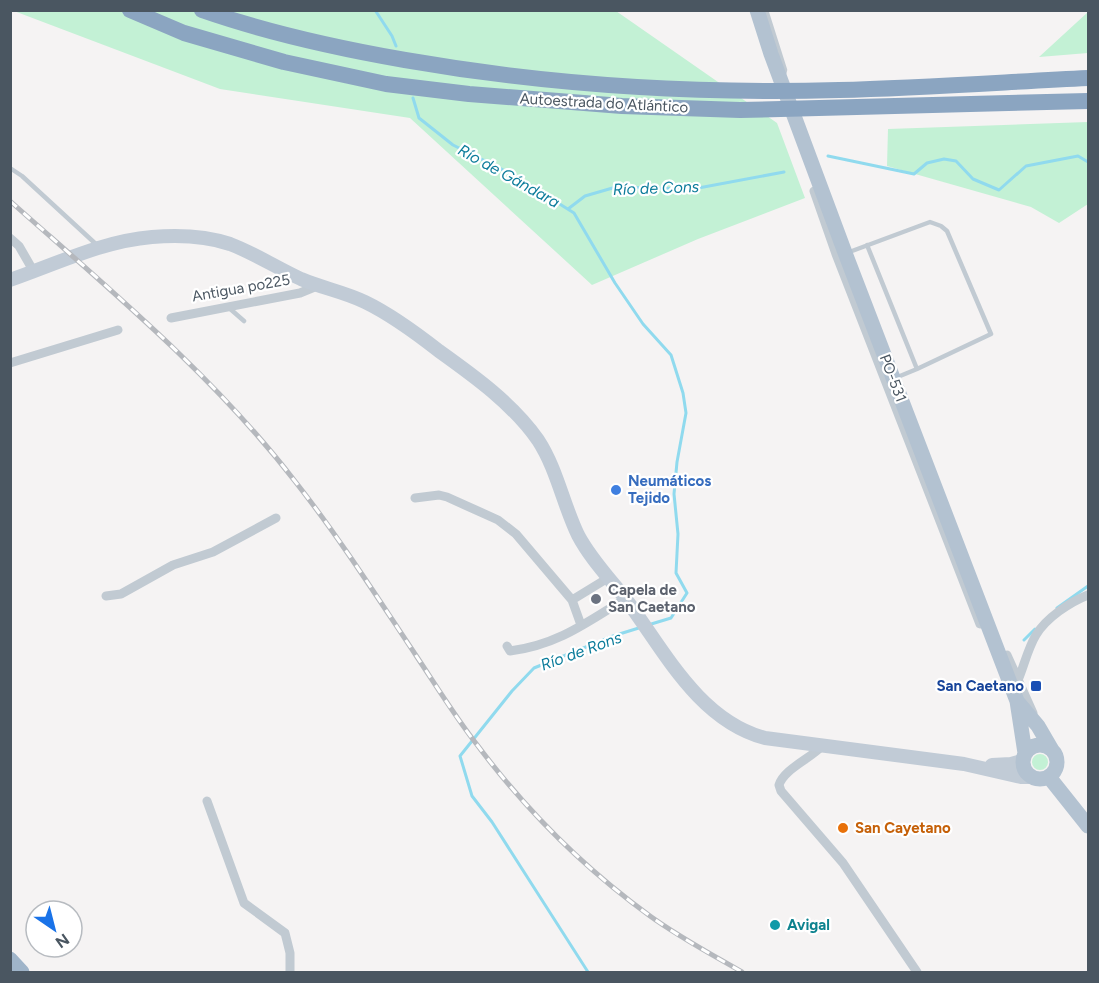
<svg xmlns="http://www.w3.org/2000/svg" width="1099" height="983" viewBox="0 0 1099 983" font-family="Figtree,sans-serif">
  <style>
    .green { fill: #c3f1d5 }
    .lines { fill: none; stroke-linecap: round; stroke-linejoin: round }
    .stream { stroke: #90daee; stroke-width: 3 }
    .service { stroke: #c1cad2; stroke-width: 4.5 }
    .minor { stroke: #c1cad2; stroke-width: 9 }
    .secondary { stroke: #c1cbd6; stroke-width: 14 }
    .primary { stroke: #b3c2d1; stroke-width: 15 }
    .trunk { stroke: #9fb4c9; stroke-width: 15 }
    .motorway { stroke: #8ba5c1; stroke-width: 16 }
    .rail-casing { stroke: #b5b8bd; stroke-width: 5 }
    .rail { stroke: #fff; stroke-width: 3; stroke-dasharray: 9; stroke-linecap: butt }
    .shop-dot { fill: #3f7fe0; stroke: #fff; stroke-width: 2 }
    .worship-dot { fill: #6b7280; stroke: #fff; stroke-width: 2 }
    .transit-dot { fill: #1a4fb4; stroke: #fff; stroke-width: 2 }
    .food-dot { fill: #e8710a; stroke: #fff; stroke-width: 2 }
    .culture-dot { fill: #0f9aa8; stroke: #fff; stroke-width: 2 }
    .labels { text-anchor: middle; dominant-baseline: central; stroke-width: 4.5; stroke-linejoin: round; paint-order: stroke }
    .street-label { font-size: 15px; fill: #4a5661; stroke: #fff }
    .shop-label { font-size: 15px; font-weight: bold; fill: #366cbe; stroke: #fff; text-anchor: start }
    .worship-label { font-size: 15px; font-weight: bold; fill: #5b616d; stroke: #fff; text-anchor: start }
    .transit-label { font-size: 15px; font-weight: bold; fill: #164399; stroke: #fff; text-anchor: end }
    .food-label { font-size: 15px; font-weight: bold; fill: #c56008; stroke: #fff; text-anchor: start }
    .culture-label { font-size: 15px; font-weight: bold; fill: #0d838f; stroke: #fff; text-anchor: start }
    .water-label { font-size: 16px; font-style: italic; fill: #0c7c9b; stroke: #fff }
  </style>
  <rect width="100%" height="100%" fill="#f5f3f3"/>
  <path class="green" d="M14,11H616L777,123L805,198L698,239L592,285L410,118L220,89Z
    M1088,12V53L1039,57Z
    M1088,122V204L1059,223L1031,207L887,166L888,129Z
    M1032 762a8 8 0 1 1 16 0a8 8 0 1 1-16 0Z"/>
  <g class="lines">
    <path class="stream" d="M375,10L392,36L396,46
      M413,98L419,118L453,145L515,176L574,213L615,283L643,324L671,355L683,393L686,413L677,462L674,494L678,534L676,573L687,593L671,618L648,625
      M828,156L914,174L927,163L944,159L956,161L973,179L999,190L1026,166L1078,156L1088,162
      M568,209L585,196L616,187L693,189L784,172
      M1057,608L1088,586
      M1024,640L1035,629
      M588,972L492,822L472,796L460,756L512,691L534,668L613,636L642,627"/>
    <path class="service" d="M766,10L785,70L784,74
      M10,168L22,176L98,246
      M867,245L917,369L900,376
      M852,251L930,222L941,226L947,231L991,334L917,369
      M228,307L244,321"/>
    <path class="minor" d="M814,191L836,254L980,624
      M10,238L19,246L34,272
      M171,318L300,293L317,286
      M10,363L118,330
      M415,498L439,495L447,497L498,520L516,534L572,600L581,625
      M106,596L121,594L173,565L213,552L276,518
      M572,600L608,578
      M507,646L510,651C557,645 586,623 625,599
      M1007,655L1033,713
      M1018,680C1024,666 1028,648 1036,635C1046,618 1070,602 1088,595
      M822,746C810,759 784,769 779,785L781,791L843,863L917,972
      M207,801L244,903L285,933L290,953V972"/>
    <path class="secondary" d="M10,280C56,264 103,241 152,237C176,235 206,236 230,244C254,253 277,268 301,279C322,288 345,292 365,302C392,315 416,333 439,351C474,376 513,404 538,440C557,469 563,504 578,535C590,558 609,578 625,598C664,650 698,720 765,738L964,764L1021,777H1031
      M992,765L1011,764L1022,761"/>
    <path class="primary" d="M757,10L771,54L847,258L1017,701L1025,753
      M1017,701L1038,726L1052,750
      M1023 762a17 17 0 1 1 34 0a17 17 0 1 1-34 0Z
      M1049,777L1088,826"/>
    <path class="trunk" d="M10,959L22,972"/>
    <path class="motorway" d="M130,10L184,33L284,62L386,84L469,94L622,106L740,110L1088,101
      M202,10C268,33 336,48 405,60C548,85 693,94 839,90C922,88 1005,82 1088,78"/>
    <g class="rail-casing">
      <path id="rail" d="M10,201C109,289 213,375 294,480C339,537 377,597 417,657C437,687 456,718 478,746C526,810 585,869 650,916C679,937 711,954 742,972"/>
    </g>
    <use href="#rail" class="rail"/>
  </g>
  <circle class="shop-dot" cx="616" cy="490" r="6"/>
  <circle class="worship-dot" cx="596" cy="599" r="6"/>
  <rect class="transit-dot" x="1030" y="680" width="12" height="12" rx="3"/>
  <circle class="food-dot" cx="843" cy="828" r="6"/>
  <circle class="culture-dot" cx="775" cy="925" r="6"/>
  <g class="labels">
    <g class="street-label">
      <text transform="translate(604 103) rotate(3)">Autoestrada do Atlántico</text>
      <text transform="translate(241 288) rotate(-10)">Antigua po225</text>
      <text transform="translate(893 378) rotate(69)">PO-531</text>
    </g>
    <g class="shop-label">
      <text x="628" y="481">Neumáticos<tspan x="628" dy="17">Tejido</tspan></text>
    </g>
    <g class="worship-label">
      <text x="608" y="590">Capela de<tspan x="608" dy="17">San Caetano</tspan></text>
    </g>
    <g class="transit-label">
      <text x="1024" y="686">San Caetano</text>
    </g>
    <g class="food-label">
      <text x="855" y="828">San Cayetano</text>
    </g>
    <g class="culture-label">
      <text x="787" y="925">Avigal</text>
    </g>
    <g class="water-label">
      <text transform="translate(509 176) rotate(29)">Río de Gándara</text>
      <text transform="translate(656 188) rotate(-2)">Río de Cons</text>
      <text transform="translate(581 651) rotate(-20)">Río de Rons</text>
    </g>
  </g>
  <rect width="1099" height="983" fill="none" stroke="#4a5661" stroke-width="24"/>
  <g transform="translate(54 929) rotate(145)"><circle r="28" fill="#ffffff" stroke="#b7bbc0" stroke-width="1.5"/>
  <path d="M0-4.5L10 22L0 15L-10 22Z" fill="#1a73e8"/>
  <text y="-9" font-size="16" font-weight="bold" text-anchor="middle" fill="#4a5661">N</text>
  </g>
</svg>
